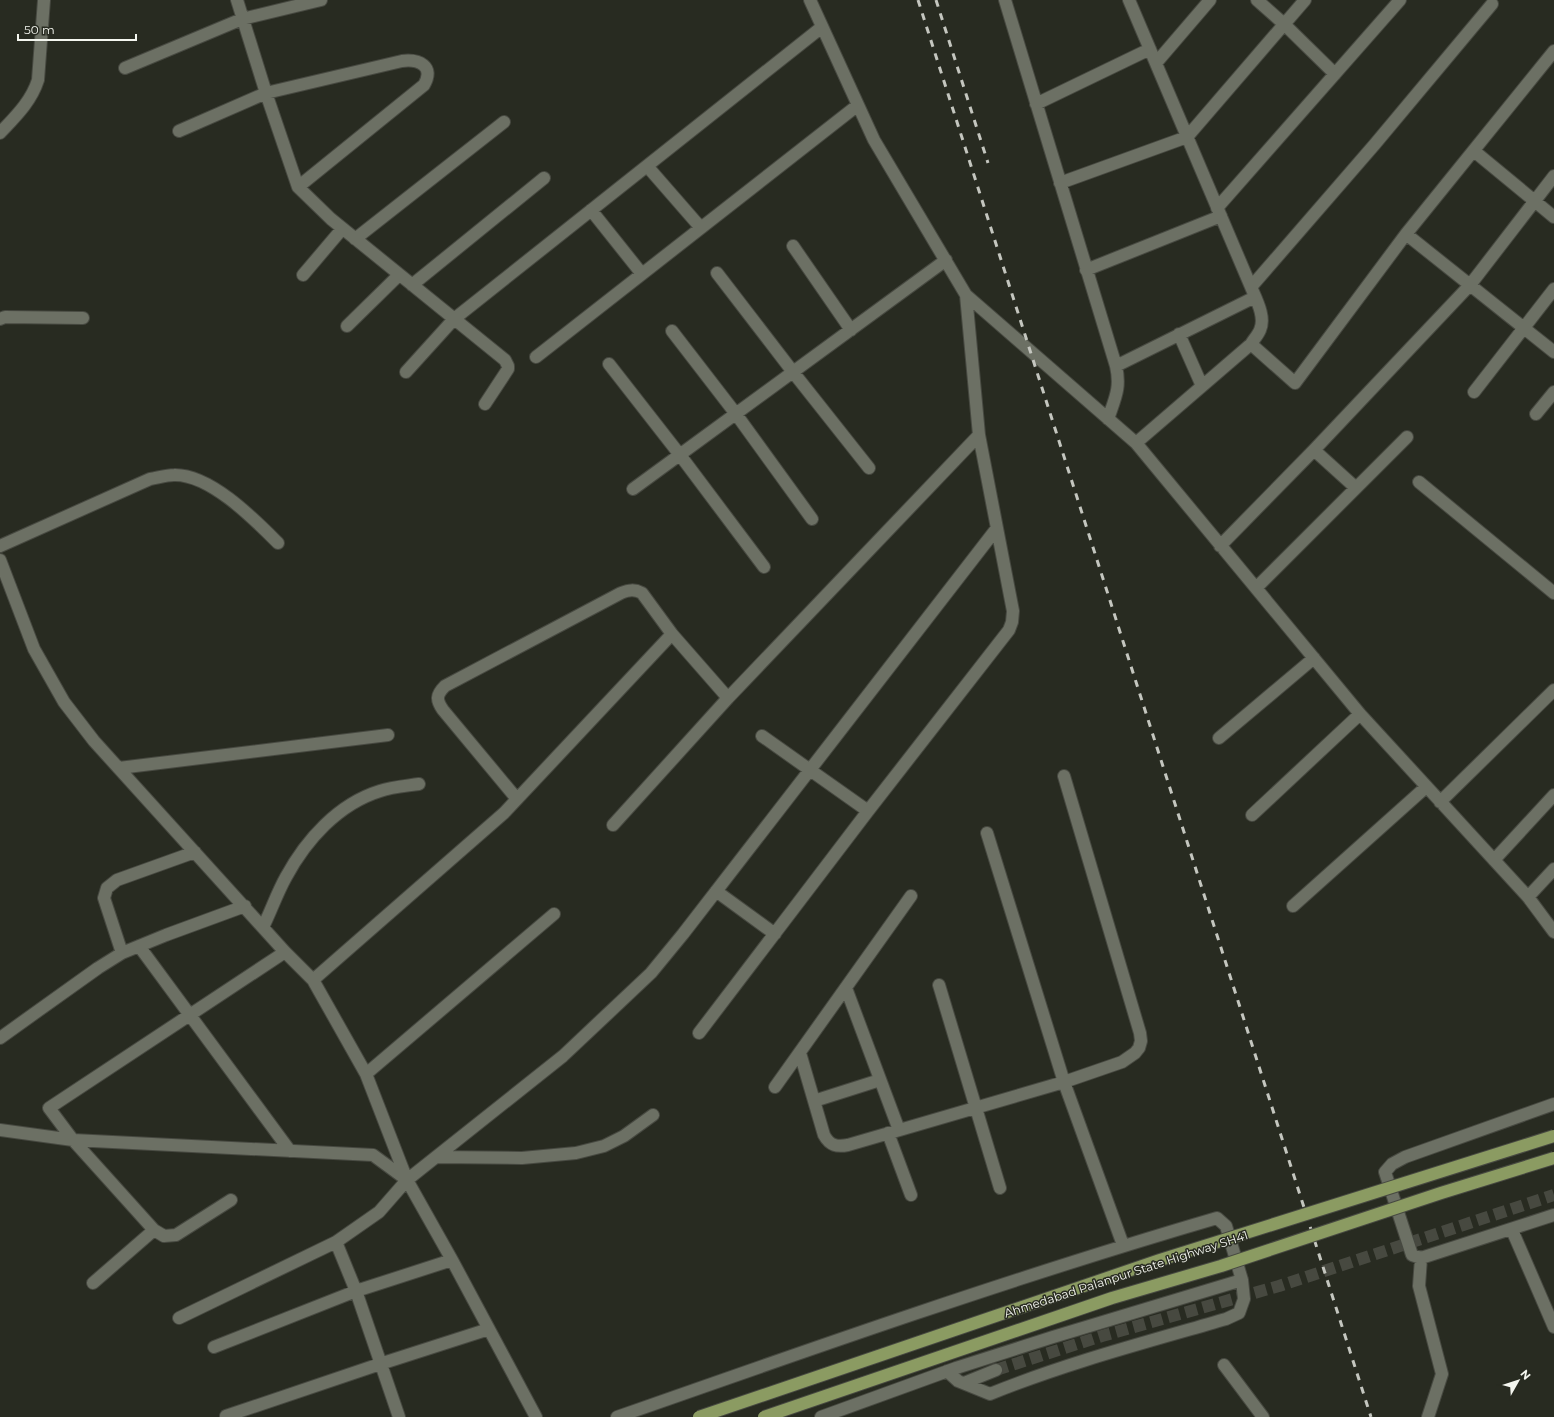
<svg xmlns="http://www.w3.org/2000/svg" width="1554" height="1417" viewBox="0 0 1554 1417" font-family="Montserrat,sans-serif">
  <style>
    .lines { fill: none; stroke-linecap: round; stroke-linejoin: round }
    .minor-tunnel { stroke: #474940; stroke-width: 12; stroke-dasharray: 12 6; stroke-linecap: butt }
    .minor-casing { stroke: #474941; stroke-width: 14 }
    .minor { stroke: #6c7064; stroke-width: 12 }
    .rail { stroke: #c4c6bf; stroke-width: 3; stroke-dasharray: 7 7; stroke-linecap: butt }
    .major-bridge-casing { stroke: #474941; stroke-width: 14; stroke-linecap: butt }
    .major-bridge { stroke: #8b9b62; stroke-width: 12 }
    .labels { text-anchor: middle; dominant-baseline: central; stroke-width: 3; stroke-linejoin: round; paint-order: stroke }
    .street-label { font-size: 12px; fill: #f4f6ef; stroke: #282b21 }
  </style>
  <rect width="100%" height="100%" fill="#282b21"/>
  <g class="lines">
    <path class="minor-tunnel" d="M996,1370L1102,1336L1279,1286L1554,1195"/>
    <g class="minor-casing">
      <path id="minor" d="M237,0L266,93L298,187L331,219L505,360L508,366V369L485,404
        M810,0L874,140L966,295L1136,443L1360,714L1528,897L1554,932
        M1005,0L1116,366C1121,388 1115,398 1108,419
        M1129,0L1251,287
        M1257,0L1284,24L1335,74
        M1156,63L1210,0
        M125,68L242,19L321,0
        M1036,104L1150,49
        M179,131L266,93L402,61C419,59 435,66 424,85L298,187
        M0,133C15,117 31,102 38,80L44,0
        M1474,151L1554,217
        M647,166L701,228
        M1060,183L1187,137L1305,0
        M1217,208L1400,0
        M591,210L642,274
        M1406,234L1554,51
        M355,239L504,122
        M793,246L851,330
        M1086,270L1221,216
        M717,273L793,372L869,468
        M303,275L342,229
        M412,285L544,178
        M0,319L5,317L83,318
        M347,326L399,275
        M672,331L736,414L812,519
        M1179,334L1202,386
        M1251,344L1295,383L1406,234L1554,352
        M536,357L858,105
        M609,364L680,455L764,567
        M1116,366L1255,297
        M406,372L454,319L822,27
        M1474,392L1554,289
        M1536,414L1554,392
        M1136,443L1251,344C1254,339 1258,335 1260,330C1266,317 1256,299 1251,287L1375,144L1492,4
        M1314,450L1356,488
        M1419,482L1554,593
        M633,489L946,260
        M0,546L150,479C157,478 166,475 174,475C210,474 254,519 278,543
        M1220,546L1314,450L1470,285L1554,176
        M0,560L34,649L64,702L94,741L285,952
        M1256,588L1407,437
        M762,736L868,811
        M1219,738L1314,658
        M119,768L388,735
        M517,799L443,710C436,700 436,695 445,686L621,593C629,590 634,589 642,593L672,634L728,698
        M1440,802L1554,690
        M1252,815L1360,714
        M613,825L728,698L979,435L966,295
        M987,833L1064,1082L1123,1245
        M1494,860L1554,795
        M716,891L775,934
        M1528,897L1554,869
        M1293,906L1426,787
        M263,927C271,911 277,893 286,877C306,840 338,804 380,791C392,787 406,786 419,784
        M139,946L290,1151
        M122,953L104,898L107,888L117,880L195,852
        M313,980L366,1074L407,1180
        M939,985L1000,1188
        M846,988L899,1130
        M699,1033L868,811L1009,630L1012,622L1013,611L979,435
        M0,1038L98,968L122,953L166,935L245,906
        M800,1053L824,1135C830,1146 837,1147 848,1145L1064,1082L1122,1062L1135,1053L1139,1048L1141,1041L1140,1033L1064,776
        M366,1074L554,914
        M775,1087L911,896
        M814,1101L880,1080
        M1554,1104L1405,1157L1392,1164L1385,1172L1412,1255L1421,1258L1554,1215
        M0,1130L73,1140L154,1230L164,1236L176,1235L231,1200
        M888,1133L911,1195
        M436,1157L522,1158L576,1153L604,1146L624,1136L653,1115
        M1512,1230L1554,1327
        M336,1242L356,1291L399,1417
        M1421,1258L1419,1286L1442,1374L1428,1417
        M93,1283L154,1230
        M179,1318L336,1242L379,1212L407,1180L563,1056L651,973L683,934L997,528
        M214,1347L356,1291L452,1260
        M1224,1365L1263,1417
        M947,1371L958,1381L990,1394C1066,1363 1147,1342 1226,1319L1239,1313L1244,1299L1242,1280
        M964,1383L996,1370
        M226,1416L380,1364L489,1329
        M536,1417L452,1260L407,1180L373,1155L73,1140L49,1108L285,952L313,980L504,813L672,634
        M617,1417C816,1347 1015,1277 1217,1218L1226,1226L1242,1280L1053,1337L956,1368L821,1417"/>
    </g>
    <use href="#minor" class="minor"/>
    <path class="rail" d="M918,0L1371,1417
      M936,0L988,163"/>
    <g class="major-bridge-casing">
      <path id="major-bridge" d="M699,1417L1160,1260L1554,1136
        M764,1417L1112,1298L1221,1266L1441,1193L1554,1158"/>
    </g>
    <use href="#major-bridge" class="major-bridge"/>
  </g>
  <g class="labels">
    <g class="street-label">
      <text transform="translate(1126 1274) rotate(-18)">Ahmedabad Palanpur State Highway SH41</text>
    </g>
  </g>
  <g transform="translate(1518 1381) rotate(51)" stroke="#282b21" stroke-width="3" paint-order="stroke">
  <path d="M0-3L7 15L0 10L-7 15Z" fill="#f4f6ef"/>
  <text y="-6" font-size="11" font-weight="bold" text-anchor="middle" fill="#f4f6ef">N</text>
  </g>
  <path d="M18 34v6h118v-6" fill="none" stroke="#f4f6ef" stroke-width="2"/>
  <text x="24" y="34" font-size="12" fill="#f4f6ef" stroke="#282b21" stroke-width="3" paint-order="stroke">50 m</text>
</svg>
